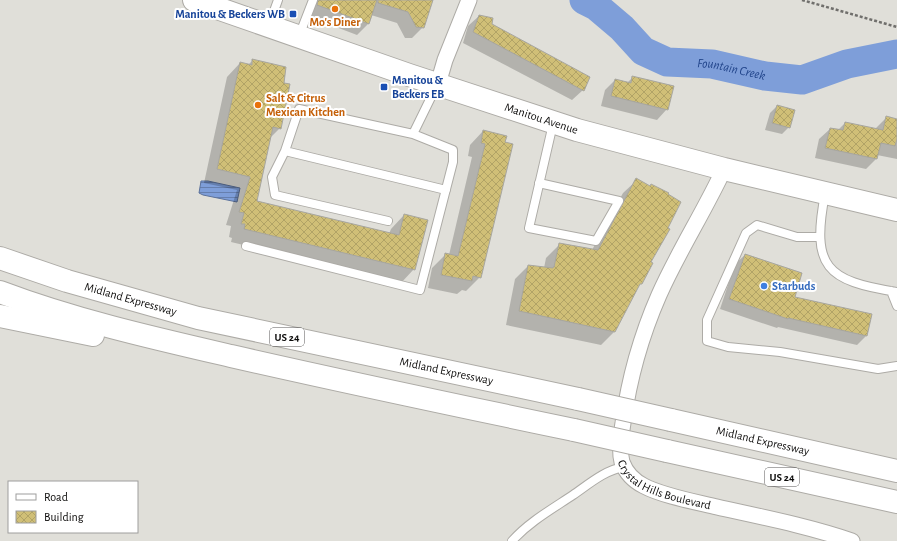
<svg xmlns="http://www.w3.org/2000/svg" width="897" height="541" viewBox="0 0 897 541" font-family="'Alegreya Sans',sans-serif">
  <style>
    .water { fill: url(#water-rules); stroke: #5c729b }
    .shadow { fill: #0003 }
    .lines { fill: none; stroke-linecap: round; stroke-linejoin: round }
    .river { stroke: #7e9ed9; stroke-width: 29 }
    .building { fill: url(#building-cross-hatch); stroke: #a7a6a0 }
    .service-casing { stroke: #adaba6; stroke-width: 10 }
    .minor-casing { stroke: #adaba6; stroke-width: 17 }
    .secondary-casing { stroke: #adaba6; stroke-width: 24 }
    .trunk-casing { stroke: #adaba6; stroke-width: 24 }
    .path { stroke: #706f6c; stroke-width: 2.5; stroke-dasharray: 3 2; stroke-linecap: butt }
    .service { stroke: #fff; stroke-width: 8 }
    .minor { stroke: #fff; stroke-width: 15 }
    .secondary { stroke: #fff; stroke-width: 22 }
    .trunk { stroke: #fff; stroke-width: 22 }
    .trunk-bridge-casing { stroke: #adaba6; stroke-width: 24; stroke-linecap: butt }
    .trunk-bridge { stroke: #fff; stroke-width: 22 }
    .food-dot { fill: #e8710a; stroke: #fff; stroke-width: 1.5 }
    .transit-dot { fill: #1a4fb4; stroke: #fff; stroke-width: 1.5 }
    .shop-dot { fill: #3f7fe0; stroke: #fff; stroke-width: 1.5 }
    .labels { text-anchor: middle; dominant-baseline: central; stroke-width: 4; stroke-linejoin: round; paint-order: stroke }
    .shield { fill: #fff; stroke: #565554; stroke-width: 1 }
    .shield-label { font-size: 11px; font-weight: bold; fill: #0d0c0b }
    .transit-label { font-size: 12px; font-weight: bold; fill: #164399; stroke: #fff; text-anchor: end }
    .food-label { font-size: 12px; font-weight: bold; fill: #c56008; stroke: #fff }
    .street-label { font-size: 12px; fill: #0d0c0b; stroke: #fff }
    .shop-label { font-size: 12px; font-weight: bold; fill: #366cbe; stroke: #fff; text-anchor: start }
    .water-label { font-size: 13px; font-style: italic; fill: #23468c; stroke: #fff }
  </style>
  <defs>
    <pattern id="water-rules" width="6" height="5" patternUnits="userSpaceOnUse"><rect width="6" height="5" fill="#7e9ed9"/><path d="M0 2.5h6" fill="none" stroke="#667fae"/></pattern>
    <pattern id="building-cross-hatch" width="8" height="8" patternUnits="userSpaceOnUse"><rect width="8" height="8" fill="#d0bf77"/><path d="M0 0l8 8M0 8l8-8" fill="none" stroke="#b1a366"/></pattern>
  </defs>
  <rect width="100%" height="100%" fill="#e0dfd9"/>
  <path class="water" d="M201,181H208L240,188L237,202L203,195L199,193Z"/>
  <path class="shadow" d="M311,0H432L423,27L412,38H405L397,23L371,15L368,24L357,35L307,16Z
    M479,16L491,24L583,90L572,100L463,43L468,26Z
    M253,60L280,128L269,139L256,202L389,234L391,229L404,215L414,269L401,283L231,242L232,238L229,237L231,226L226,225L237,190L204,183L227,77L240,63L248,65Z
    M633,77L667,109L657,120L601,106L605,90L615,80L627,83Z
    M777,106L789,127L782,134L765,130L770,113Z
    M886,118L897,120V159L877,155L876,159L866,169L815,158L819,139L830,129L838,130L845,123L875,129Z
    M483,131L506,137L480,277L466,291L462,290L457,294L428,288L432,268L446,254L449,255L472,157L468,156L470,145Z
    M637,180L650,263L641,283L637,288L615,331L601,345L506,325L515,279L528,266L544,268L546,258L560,244L592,250L623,193Z
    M745,255L794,298L866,336L857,345L778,327L777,328L720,309L735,264Z"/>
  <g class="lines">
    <path class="river" id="s1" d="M584,0L596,6L622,28L643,51L667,62L712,64L765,76L802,80L847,64L897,54"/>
  </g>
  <path class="building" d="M318,0H377L369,24L317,5Z
    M378,0H433L424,28L416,27L408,12L378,3Z
    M479,15L493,18L492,24L590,77L584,91L473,32Z
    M252,59L286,67L284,83L290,84L281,129L273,127L257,201L399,235L404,214L428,220L415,270L244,229L245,224H241L244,213L239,212L250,177L217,169L240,62L252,65Z
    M632,76L674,86L668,110L611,96L615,79L631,83Z
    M777,105L795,110L790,128L772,123Z
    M886,116L897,119V139L895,146L881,143L877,159L825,148L830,128L843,130L845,122L883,130Z
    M483,130L507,136L505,142L513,144L481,278L473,276L472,281L441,275L445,253L458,256L485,144L481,143Z
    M636,178L650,186L651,184L669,193L668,194L681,202L668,228L670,229L651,262L653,263L642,284H640L615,332L519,311L528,265L553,268V267H554L559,243L598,250Z
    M745,254L802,273L795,297L872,314L867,336L788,318V319L729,299Z"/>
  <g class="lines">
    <g class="service-casing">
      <path id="service" d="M269,25L278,0
        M299,36L313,0
        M285,151L446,190
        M539,183L619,201L596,241L529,228L553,124
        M825,194C811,267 826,281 897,292
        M388,221L275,195L272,177L285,151L299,109L413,134L437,85
        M819,237H797L757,225L746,233L707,320V341L728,347L780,352L878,369L897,366
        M246,246L420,290L453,162V150L413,134
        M891,291L897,306
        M512,541C529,522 552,509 573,495C589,484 605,470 624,467"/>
    </g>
    <g class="minor-casing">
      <g id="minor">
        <path d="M438,84L445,60L469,0"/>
        <path id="s2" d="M724,169C704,212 678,252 659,295C641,336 629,379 623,423C621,435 619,450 622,462C626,473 634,481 644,486C663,496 696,502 717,507C762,517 808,526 852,541"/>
      </g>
    </g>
    <g class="secondary-casing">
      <g id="secondary">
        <path id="s3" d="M194,0L409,75L577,130L724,169L897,210"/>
      </g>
    </g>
    <g class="trunk-casing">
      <g id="trunk">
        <path id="s4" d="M0,258L67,281L198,318L578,399"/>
        <path d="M0,292C74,320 153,338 231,356C345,382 459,406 574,430"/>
        <path d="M0,316L93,335"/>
        <path id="s5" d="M671,420L897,471"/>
        <path d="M667,451L897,502"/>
      </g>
    </g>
    <path class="path" d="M802,0L897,27"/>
    <use href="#service" class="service"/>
    <use href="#minor" class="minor"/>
    <use href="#secondary" class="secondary"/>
    <use href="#trunk" class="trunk"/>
    <g class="trunk-bridge-casing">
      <path id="trunk-bridge" d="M578,399L671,420
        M574,430L667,451"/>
    </g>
    <use href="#trunk-bridge" class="trunk-bridge"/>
  </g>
  <g class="food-dot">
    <circle cx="335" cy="9" r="4"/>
    <circle cx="258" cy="105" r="4"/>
  </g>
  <g class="transit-dot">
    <rect x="289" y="10" width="8" height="8" rx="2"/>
    <rect x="380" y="83" width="8" height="8" rx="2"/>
  </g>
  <circle class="shop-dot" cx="764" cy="286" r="4"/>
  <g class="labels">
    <g class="shield">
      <rect x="270" y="328" width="34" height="18" rx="3"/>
      <rect x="765" y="468" width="34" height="18" rx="3"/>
    </g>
    <g class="shield-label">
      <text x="287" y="337">US 24</text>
      <text x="782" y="477">US 24</text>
    </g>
    <g class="transit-label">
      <text x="285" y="14">Manitou &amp; Beckers WB</text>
      <text x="392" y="80" text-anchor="start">Manitou &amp;<tspan x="392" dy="14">Beckers EB</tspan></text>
    </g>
    <g class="food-label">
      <text x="335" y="22">Mo's Diner</text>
      <text x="266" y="98" text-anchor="start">Salt &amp; Citrus<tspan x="266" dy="14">Mexican Kitchen</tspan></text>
    </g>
    <g class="street-label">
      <text stroke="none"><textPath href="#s3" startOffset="367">Manitou Avenue</textPath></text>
      <text stroke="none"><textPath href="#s4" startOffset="137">Midland Expressway</textPath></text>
      <text stroke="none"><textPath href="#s4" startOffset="461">Midland Expressway</textPath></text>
      <text stroke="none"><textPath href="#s5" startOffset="94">Midland Expressway</textPath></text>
      <text stroke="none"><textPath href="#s2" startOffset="365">Crystal Hills Boulevard</textPath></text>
    </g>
    <g class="shop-label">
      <text x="772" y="286">Starbuds</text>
    </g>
    <g class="water-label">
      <text stroke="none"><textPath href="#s1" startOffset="170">Fountain Creek</textPath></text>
    </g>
  </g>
  <rect x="8" y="481" width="130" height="52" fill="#ffffff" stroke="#9e9e9d"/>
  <rect x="16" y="494" width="20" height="6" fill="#ffffff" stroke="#9e9e9d"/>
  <text x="44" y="501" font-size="12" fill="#0d0c0b">Road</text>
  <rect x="16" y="511" width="20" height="12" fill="url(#building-cross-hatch)" stroke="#9e9e9d"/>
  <text x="44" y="521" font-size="12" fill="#0d0c0b">Building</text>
</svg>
